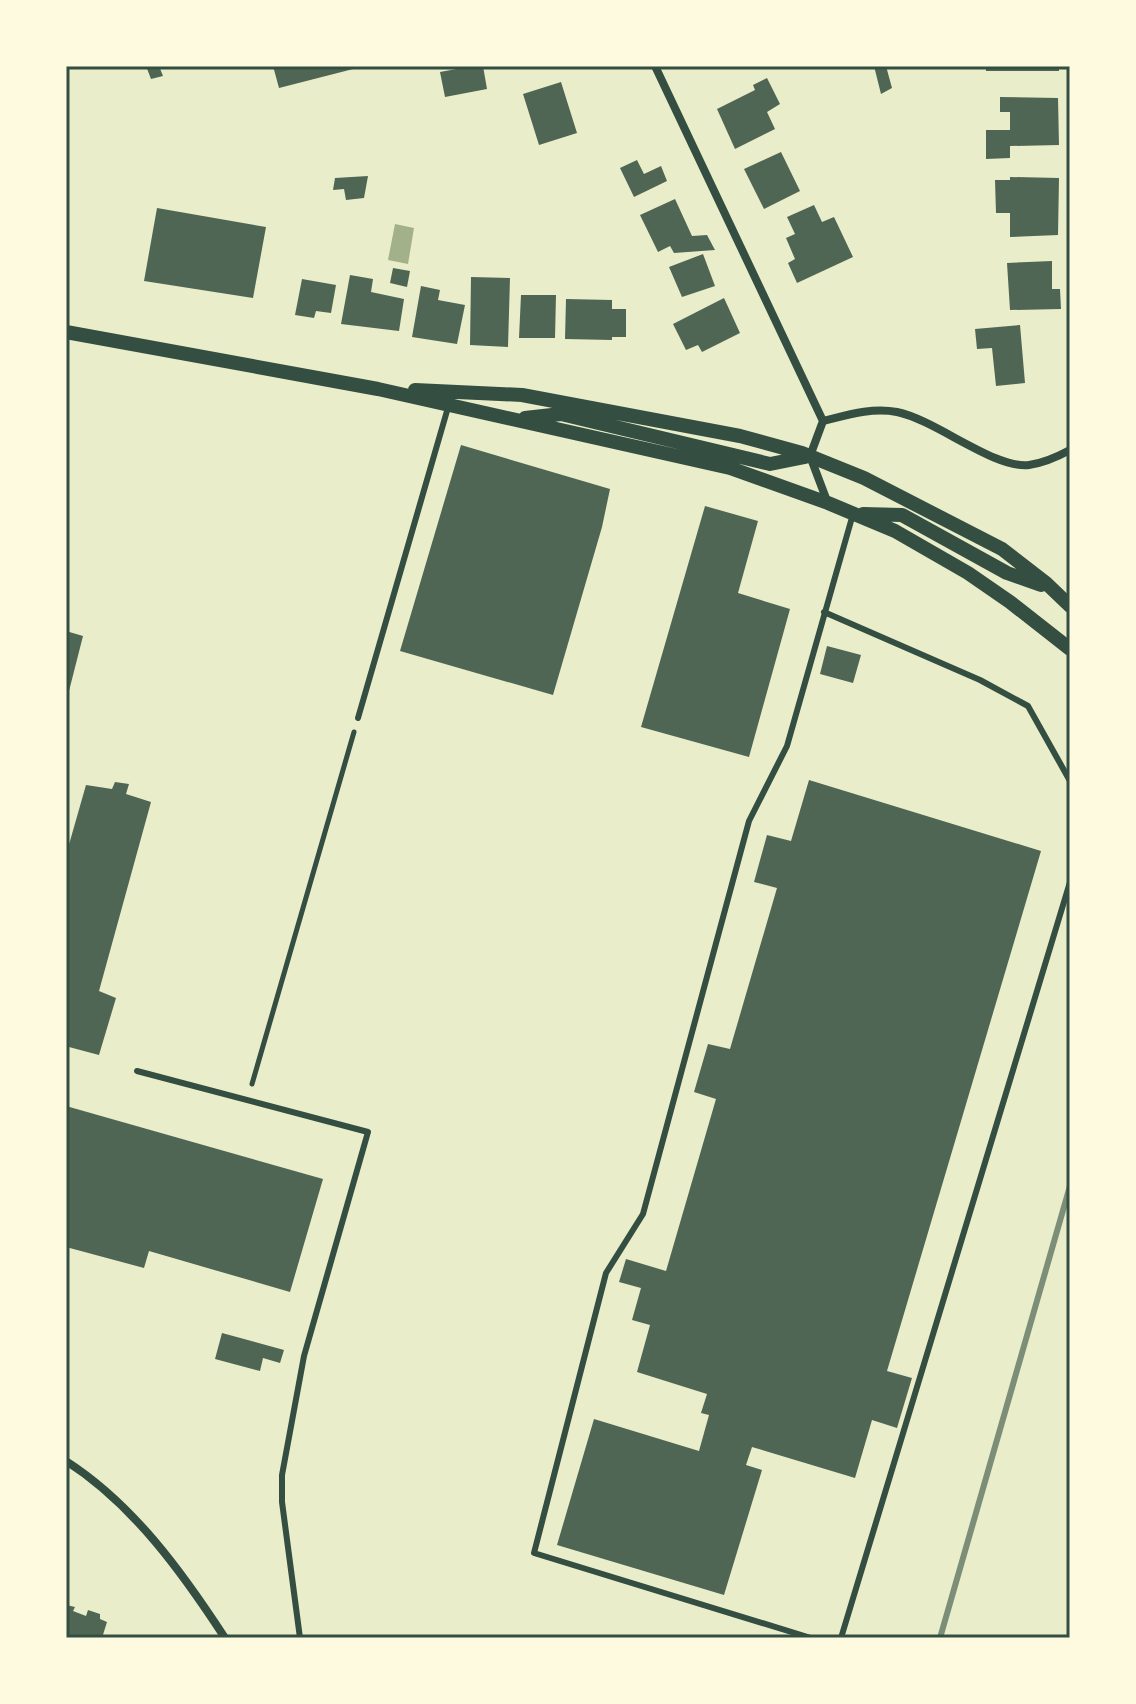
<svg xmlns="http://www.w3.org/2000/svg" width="1136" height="1704" viewBox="0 0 1136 1704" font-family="Bitter,serif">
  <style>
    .water { fill: #a3b18a }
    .building { fill: #4f6655 }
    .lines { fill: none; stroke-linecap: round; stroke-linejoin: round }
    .path { stroke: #344e41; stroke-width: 5 }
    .service { stroke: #344e41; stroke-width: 6 }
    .minor { stroke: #344e41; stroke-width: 8 }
    .tertiary { stroke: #344e41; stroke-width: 14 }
    .rail { stroke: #7c8e77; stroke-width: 6 }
    .neatline { fill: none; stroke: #344e41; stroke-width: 3 }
  </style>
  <rect width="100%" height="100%" fill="#e9edc9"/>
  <path class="water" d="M395,224L414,228L408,264L388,260Z"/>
  <path class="building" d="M146,66H159L163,76L151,79Z
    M273,66H361V67L279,88Z
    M473,66H483L487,89L445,97L440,72Z
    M874,66H886L892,88L881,94Z
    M986,66H1059V71H986Z
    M767,78L780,104L767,112L775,129L735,149L717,109L755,90L753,85Z
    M561,82L577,133L539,145L523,94Z
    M1000,97L1058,98L1059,145L1010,146V158L986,159V130H1010V112H1000Z
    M781,152L800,191L764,209L744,169Z
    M637,160L644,174L661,166L667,181L634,197L620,168Z
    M368,176L364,198L346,200L344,189L333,190L335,178Z
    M1010,177L1059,178L1058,235L1010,237V213H996L995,180H1010Z
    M675,199L692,236L707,235L715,250L674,253L670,246L658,252L640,215Z
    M814,205L822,222L834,217L853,257L797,283L788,263L795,259L786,238L795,234L787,217Z
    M157,208L266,227L253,298L144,281Z
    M703,254L715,286L682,297L669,267Z
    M1052,261V289H1060L1061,309L1010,310L1007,263Z
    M393,268L410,271L407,287L390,283Z
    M350,275L373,279L371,292L404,299L399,331L341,324Z
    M471,277L510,278L508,347L470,345Z
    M302,279L336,285L331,313L316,311L314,318L295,315Z
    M421,286L440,290L438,300L465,305L457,344L412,337Z
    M521,295H556L555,338H519Z
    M724,298L740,333L702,352L698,345L686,350L673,324Z
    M566,299L612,300V309H626V337H612V340L565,339Z
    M1020,325L1025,383L996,386L992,348L977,349L975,329Z
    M461,445L610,489L602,527L553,695L400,651Z
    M705,506L758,521L738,593L790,609L749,757L641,727Z
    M66,631L83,636L69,691L66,690Z
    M827,646L861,655L853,683L820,674Z
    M809,780L1041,851L887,1371L912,1378L897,1428L872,1420L855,1478L752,1447L746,1465L762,1470L724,1595L557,1545L594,1419L699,1451L709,1415L701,1413L707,1394L637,1372L650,1325L632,1320L641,1288L619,1282L626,1259L666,1271L716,1099L694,1092L708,1044L730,1049L777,888L754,882L767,835L791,841Z
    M115,782L129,784L126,794L151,802L99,991L116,998L99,1055L69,1047L66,1057V855L86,785L112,789Z
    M66,1106L323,1179L290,1292L149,1251L144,1268L66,1247Z
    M222,1333L284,1350L280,1363L263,1358L260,1371L215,1359Z
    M66,1605L75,1607L73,1611L86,1616L88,1610L100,1614V1619L107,1622L102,1638H66Z"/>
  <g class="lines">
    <path class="path" d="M252,1084L354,732"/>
    <path class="service" d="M824,612L980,680L1028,706L1070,781
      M358,718L449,404
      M137,1071L368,1132L304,1356L282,1475V1502L300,1638
      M811,1638L534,1553L606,1273L643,1214L749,821L787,746L853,514
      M841,1638L1070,882"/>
    <path class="minor" d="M655,66L823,421L810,456L827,501
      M823,421C847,415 872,407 897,412C936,420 994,469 1029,465C1044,463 1057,457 1070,450
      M66,1461C133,1504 182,1572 225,1638"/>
    <path class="tertiary" d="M66,332L378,389L730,468L828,503L895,531L968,573L1010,602L1070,649
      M415,390L522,395L740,436L802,453L864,478L1002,549L1046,583L1070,606
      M525,418L561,414L770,464L805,457
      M863,514L902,515L1007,573L1041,585"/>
    <path class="rail" d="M940,1638L1070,1186"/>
  </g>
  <rect width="1136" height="1704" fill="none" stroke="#fefae0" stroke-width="136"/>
  <rect x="68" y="68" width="1000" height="1568" class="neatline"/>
</svg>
